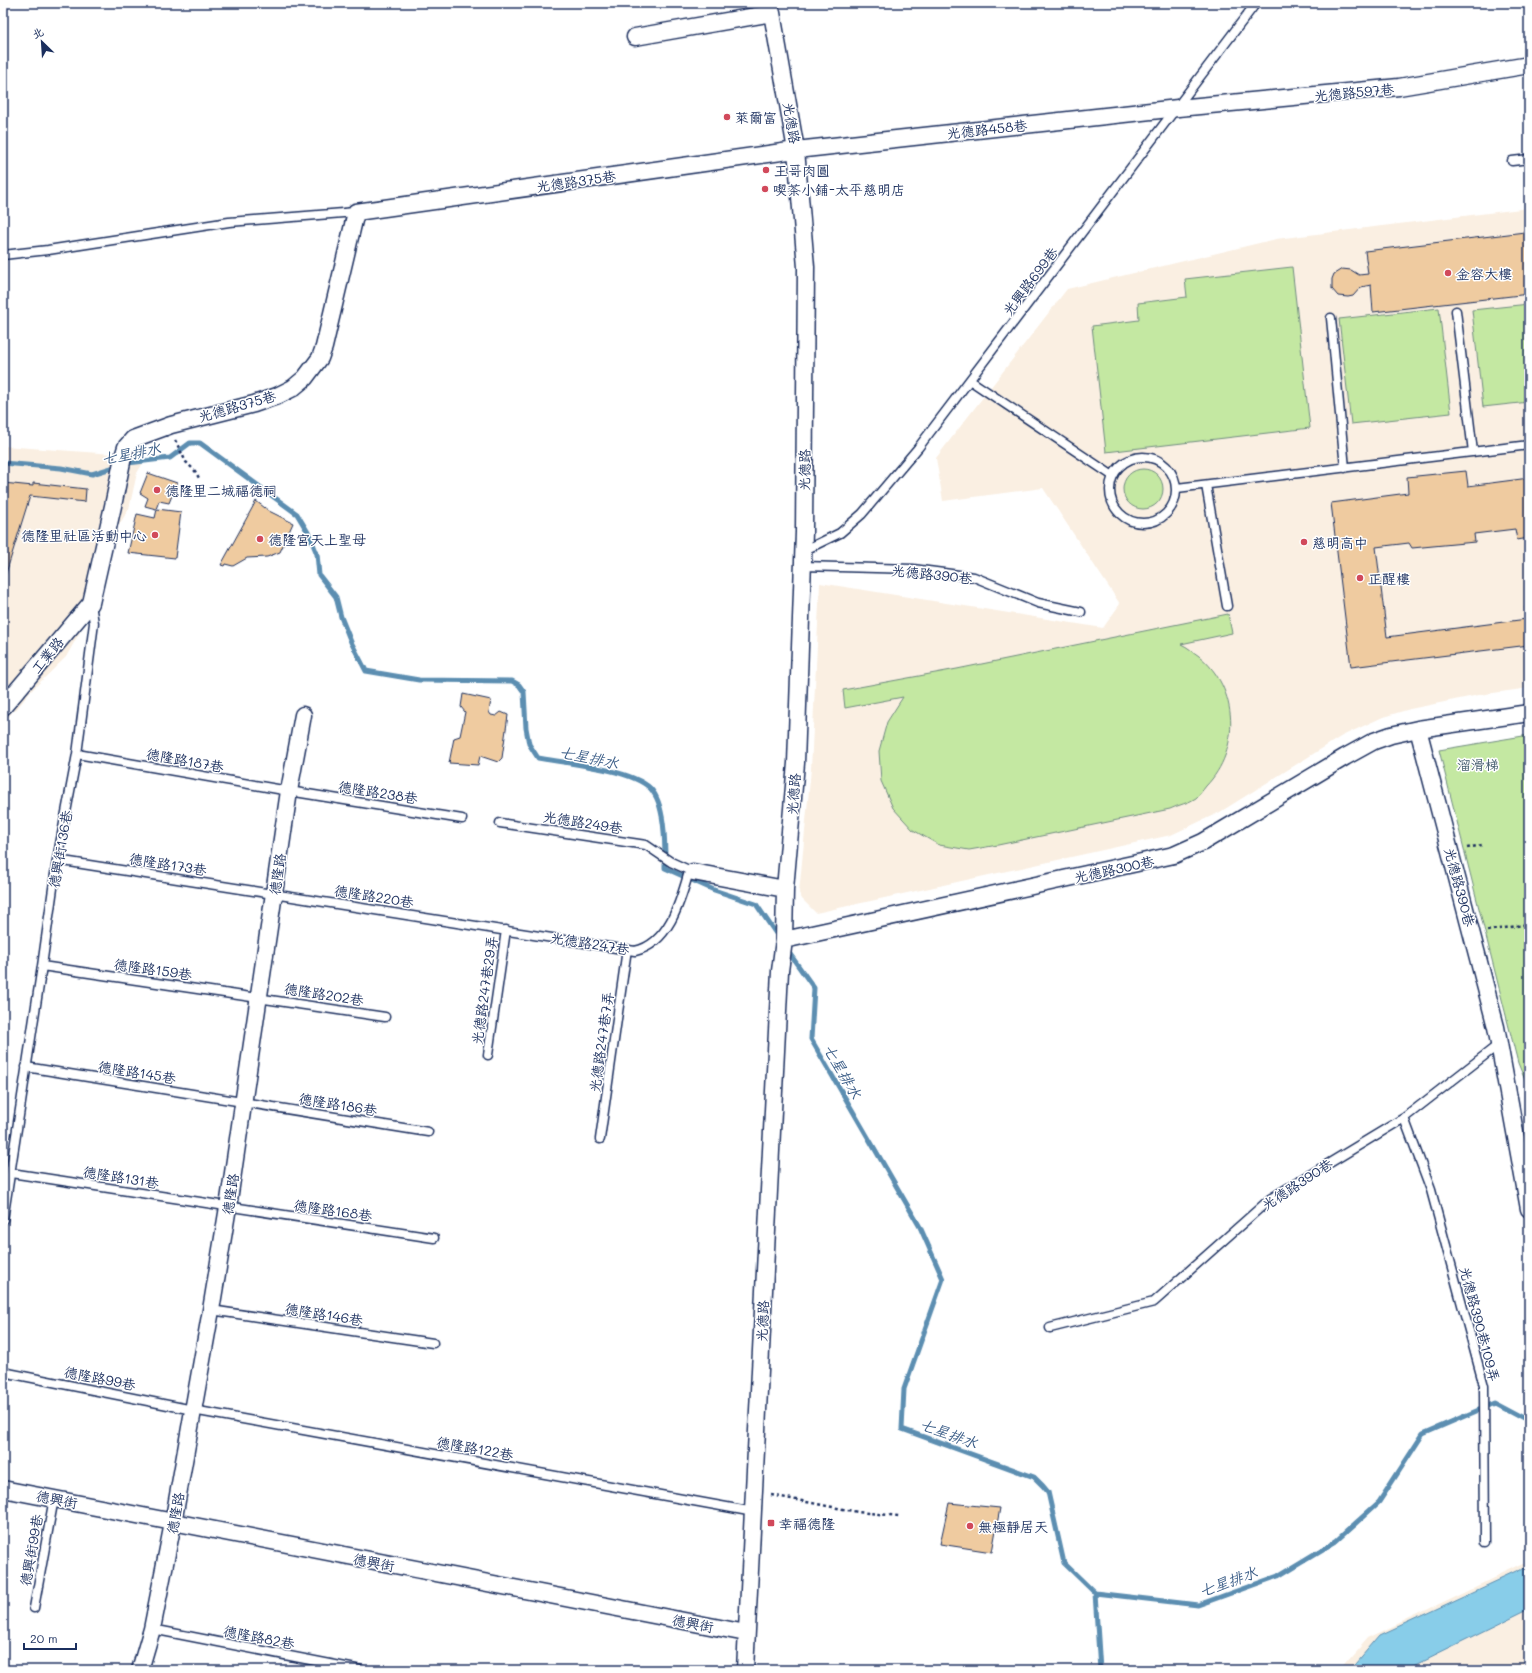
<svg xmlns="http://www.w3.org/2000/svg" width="1532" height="1673" viewBox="0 0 1532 1673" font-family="Mali,'LXGW WenKai TC',sans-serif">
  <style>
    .built { fill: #faefe2 }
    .green { fill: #c4e8a2; stroke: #708c80 }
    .water { fill: #88cde9; stroke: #5c8eb1 }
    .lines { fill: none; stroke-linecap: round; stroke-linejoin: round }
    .stream { stroke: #5c8eb1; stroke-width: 5 }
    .building { fill: #efcba0; stroke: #1b2f5e }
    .service-casing { stroke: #1b2f5e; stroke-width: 11 }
    .minor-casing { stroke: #1b2f5e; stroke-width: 19 }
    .path { stroke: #1b2f5e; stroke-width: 2.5; stroke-dasharray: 3 3; stroke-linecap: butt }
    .service { stroke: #fff; stroke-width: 8 }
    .minor { stroke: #fff; stroke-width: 16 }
    .poi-dot { fill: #d1495b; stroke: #fff; stroke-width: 1.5 }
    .labels { text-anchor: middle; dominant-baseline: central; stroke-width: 3; stroke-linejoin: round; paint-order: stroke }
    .street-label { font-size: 14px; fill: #1b2f5e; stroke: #fff }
    .poi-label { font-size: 14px; fill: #1b2f5e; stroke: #fff; text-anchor: start }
    .park-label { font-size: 14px; fill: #455d6f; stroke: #fff }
    .water-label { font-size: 15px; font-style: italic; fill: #3c5e88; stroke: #fff }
  </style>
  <rect width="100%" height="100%" fill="#fff"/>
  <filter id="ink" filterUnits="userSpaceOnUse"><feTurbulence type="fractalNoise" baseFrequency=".025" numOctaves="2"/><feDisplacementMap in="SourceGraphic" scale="8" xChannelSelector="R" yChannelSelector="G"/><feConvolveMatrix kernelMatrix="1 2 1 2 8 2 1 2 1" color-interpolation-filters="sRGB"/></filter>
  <g filter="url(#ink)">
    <path class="built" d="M1529,208V688L1479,695L1410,709L1383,717L1342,736L1220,812L1171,835L816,913L802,899L799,893L811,769L820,583L1103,628L1120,604L1043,488L943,501L936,458L1067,289L1276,239Z
      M3,446L140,456L139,459H141L143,463L137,473L129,509L102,552L81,630L66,657L32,690L15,711H13L3,724Z
      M1529,1561V1670H1340L1368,1638Z"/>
    <path class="green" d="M1292,267L1310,428L1106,452L1092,326L1139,320L1138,303L1187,297L1185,279Z
      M1529,304V402L1483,407L1472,310Z
      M1439,308L1451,413L1351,424L1339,319Z
      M1123 489a20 20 0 1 1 40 0a20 20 0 1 1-40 0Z
      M1228,614L1232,633L1181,644C1188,647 1193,652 1199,656C1239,688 1241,750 1206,786C1203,790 1199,795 1196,798C1189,803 1178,805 1170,809L998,845L969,850L939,845L913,830L893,808L881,781L879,751L887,722L903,697L845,708L843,690L957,669Z
      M1529,735V1090L1518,1063L1439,750Z"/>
    <path class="water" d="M1529,1566V1609L1405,1670H1350L1380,1635Z"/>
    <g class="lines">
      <path class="stream" d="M3,463L61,468L92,474L128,463L170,458L190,443H200L297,514L309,534L317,554L319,575L336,597L341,617L351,642L366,671L419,680L512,681L519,685L524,692L526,728L529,744L538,758C566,763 630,769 650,788C666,804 665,847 665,868L714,890L756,904L779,938
        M787,950L814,988L811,1039L920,1227L943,1279L904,1389L902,1429L1034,1477L1043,1486L1048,1492L1064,1563L1095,1593L1198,1605L1278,1576L1336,1541L1379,1502L1423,1434L1495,1403L1529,1421
        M1095,1593L1100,1670
        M1172,1670L1178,1669L1179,1670"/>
    </g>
    <path class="building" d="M1525,232L1528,254L1529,253V294L1373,312L1371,285L1361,287L1353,296L1348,297L1338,296L1332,289V279L1334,274L1342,269L1351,270L1359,275L1368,274L1365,251Z
      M1466,471L1468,486L1529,478V538L1517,540L1515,529L1474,534L1475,542L1412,548L1409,543L1376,547L1387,637L1527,619L1525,607H1529V645L1351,667L1331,503L1408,493L1407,477Z
      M148,473L177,483L169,503L159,501L156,509L145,506L148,498L140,493Z
      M3,483L33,486V483L86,489L85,502L30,496L3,583Z
      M256,501L269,511L293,523L280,552L267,557L247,558L233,566L225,564L224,566L221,565Z
      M157,509L181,512L175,558L128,553L137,514L155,518Z
      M463,694L491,700L489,712L491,715L496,716L501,712L508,715L502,758L498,762L480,756L478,765L449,763L454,738L460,736L465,712L461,707Z
      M949,1503L1000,1508L992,1552L940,1544Z"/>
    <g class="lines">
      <g class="service-casing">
        <path id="service" d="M1512,161L1529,159
          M3,255L48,250L229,222L356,212
          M1456,311L1473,452
          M1331,318L1345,468
          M971,381L1113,476
          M1110 490a33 33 0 1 1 66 0a33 33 0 1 1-66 0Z
          M1206,485L1227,606
          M1177,488L1529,445
          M803,551L840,533L862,514L918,448L1256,3
          M802,566L913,569L974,577L1038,603L1081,612
          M77,754L289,791L462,819
          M500,823L646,845L671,862L693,872
          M57,860L635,951C668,944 680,903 688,875L693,872
          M42,966L385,1017
          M488,1055L506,930
          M26,1067L428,1132
          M1404,1118L1431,1190L1484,1386L1485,1543
          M600,1139L627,949
          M11,1173L434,1238
          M3,1220L42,966L57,860L77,754L94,623L91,604
          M211,1310L433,1343
          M1050,1328L1154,1302L1270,1199L1404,1118L1498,1045
          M3,1372L193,1410L754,1512
          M34,1608L54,1498
          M152,1629L361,1670"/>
      </g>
      <g class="minor-casing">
        <path id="minor" d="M635,37L772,13
          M3,707L91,603L113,506L123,457L126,447L133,439L171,425L254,404L277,396L293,388L305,378L320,358L324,347L356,212L796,150L1178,108L1399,87L1529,65
          M1418,729L1496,1027L1529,1209
          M693,872L785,889
          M784,940L1174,855L1203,842L1345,757L1374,741L1391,735L1418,729L1529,713
          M3,1489L746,1633
          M140,1670L152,1629L173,1523L211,1310L228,1207L289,791L303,715
          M745,1670L780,971L784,940L785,889L796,763L804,532L806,267L796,150L772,13L769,3"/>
      </g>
      <path class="path" d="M175,440L186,462L195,471L199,478
        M1467,848L1482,845
        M1487,931L1529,924
        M771,1495L858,1512L899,1516"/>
      <use href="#service" class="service"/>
      <use href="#minor" class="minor"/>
    </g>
  </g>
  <g class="poi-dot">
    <circle cx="727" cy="117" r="4"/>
    <circle cx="766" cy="170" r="4"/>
    <circle cx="765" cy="189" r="4"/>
    <circle cx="1448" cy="273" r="4"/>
    <circle cx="157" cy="490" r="4"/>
    <circle cx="155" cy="535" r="4"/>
    <circle cx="260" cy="539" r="4"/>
    <circle cx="1304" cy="542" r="4"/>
    <circle cx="1360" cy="578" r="4"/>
    <rect x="767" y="1519" width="8" height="8" rx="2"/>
    <circle cx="970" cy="1526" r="4"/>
  </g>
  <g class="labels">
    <g class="street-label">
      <text transform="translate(1354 92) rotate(-5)">光德路597巷</text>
      <text transform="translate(792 123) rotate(80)">光德路</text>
      <text transform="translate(987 129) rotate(-6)">光德路458巷</text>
      <text transform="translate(576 181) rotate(-8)">光德路375巷</text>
      <text transform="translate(1030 281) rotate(-53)">光興路699巷</text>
      <text transform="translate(237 406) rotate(-16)">光德路375巷</text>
      <text transform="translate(804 470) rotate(-89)">光德路</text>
      <text transform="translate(932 574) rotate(6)">光德路390巷</text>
      <text transform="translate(47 655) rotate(-51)">工業路</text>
      <text transform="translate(185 760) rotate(10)">德隆路187巷</text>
      <text transform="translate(378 792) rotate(9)">德隆路238巷</text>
      <text transform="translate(793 794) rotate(-85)">光德路</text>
      <text transform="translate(583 822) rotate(9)">光德路249巷</text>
      <text transform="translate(60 849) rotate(-80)">德興街136巷</text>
      <text transform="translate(168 864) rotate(9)">德隆路173巷</text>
      <text transform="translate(1114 869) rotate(-12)">光德路300巷</text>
      <text transform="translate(277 874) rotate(-82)">德隆路</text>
      <text transform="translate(1460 887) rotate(75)">光德路390巷</text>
      <text transform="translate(374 896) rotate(9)">德隆路220巷</text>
      <text transform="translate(590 943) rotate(9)">光德路247巷</text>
      <text transform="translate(153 969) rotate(8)">德隆路159巷</text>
      <text transform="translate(484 990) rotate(-82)">光德路247巷29弄</text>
      <text transform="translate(324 994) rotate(9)">德隆路202巷</text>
      <text transform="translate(601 1042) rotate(-82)">光德路247巷7弄</text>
      <text transform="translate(137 1072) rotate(9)">德隆路145巷</text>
      <text transform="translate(338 1104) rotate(9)">德隆路186巷</text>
      <text transform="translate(121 1177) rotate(9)">德隆路131巷</text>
      <text transform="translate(1297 1184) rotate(-33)">光德路390巷</text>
      <text transform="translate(230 1194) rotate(-81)">德隆路</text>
      <text transform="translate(333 1210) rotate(8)">德隆路168巷</text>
      <text transform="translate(324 1314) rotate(9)">德隆路146巷</text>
      <text transform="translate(762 1321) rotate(-87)">光德路</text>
      <text transform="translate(1480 1324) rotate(75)">光德路390巷109弄</text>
      <text transform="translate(100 1378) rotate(11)">德隆路99巷</text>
      <text transform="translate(475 1448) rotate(10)">德隆路122巷</text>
      <text transform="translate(57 1499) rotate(11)">德興街</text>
      <text transform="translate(175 1513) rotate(-80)">德隆路</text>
      <text transform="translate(31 1550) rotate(-80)">德興街99巷</text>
      <text transform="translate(374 1562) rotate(11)">德興街</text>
      <text transform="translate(693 1623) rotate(11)">德興街</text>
      <text transform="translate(259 1637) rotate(11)">德隆路82巷</text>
    </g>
    <g class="poi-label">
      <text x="735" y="117">萊爾富</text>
      <text x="774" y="170">王哥肉圓</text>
      <text x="773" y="189">喫茶小鋪-太平慈明店</text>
      <text x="1456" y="273">金容大樓</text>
      <text x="165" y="490">德隆里二城福德祠</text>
      <text x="147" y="535" text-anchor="end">德隆里社區活動中心</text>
      <text x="268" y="539">德隆宮天上聖母</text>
      <text x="1312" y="542">慈明高中</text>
      <text x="1368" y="578">正醒樓</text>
      <text x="779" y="1523">幸福德隆</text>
      <text x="978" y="1526">無極靜居天</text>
    </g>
    <g class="park-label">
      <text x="1478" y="764">溜滑梯</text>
    </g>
    <g class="water-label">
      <text transform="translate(131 453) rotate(-11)">七星排水</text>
      <text transform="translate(589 757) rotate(12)">七星排水</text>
      <text transform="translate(843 1071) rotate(60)">七星排水</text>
      <text transform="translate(949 1433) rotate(20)">七星排水</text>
      <text transform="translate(1228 1581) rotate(-20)">七星排水</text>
    </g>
  </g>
  <rect width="1532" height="1673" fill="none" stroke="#fff" stroke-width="16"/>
  <rect x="8" y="8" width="1516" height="1657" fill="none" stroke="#1b2f5e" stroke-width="1.5" filter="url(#ink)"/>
  <g transform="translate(42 42) rotate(335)" stroke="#ffffff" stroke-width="3" paint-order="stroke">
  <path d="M0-3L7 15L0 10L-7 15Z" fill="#1b2f5e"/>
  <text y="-6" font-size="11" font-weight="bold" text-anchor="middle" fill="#1b2f5e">北</text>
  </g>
  <path d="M24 1643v6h52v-6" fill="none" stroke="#1b2f5e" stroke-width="2"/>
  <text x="30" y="1643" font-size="12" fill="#1b2f5e" stroke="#ffffff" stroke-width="3" paint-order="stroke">20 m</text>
</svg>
